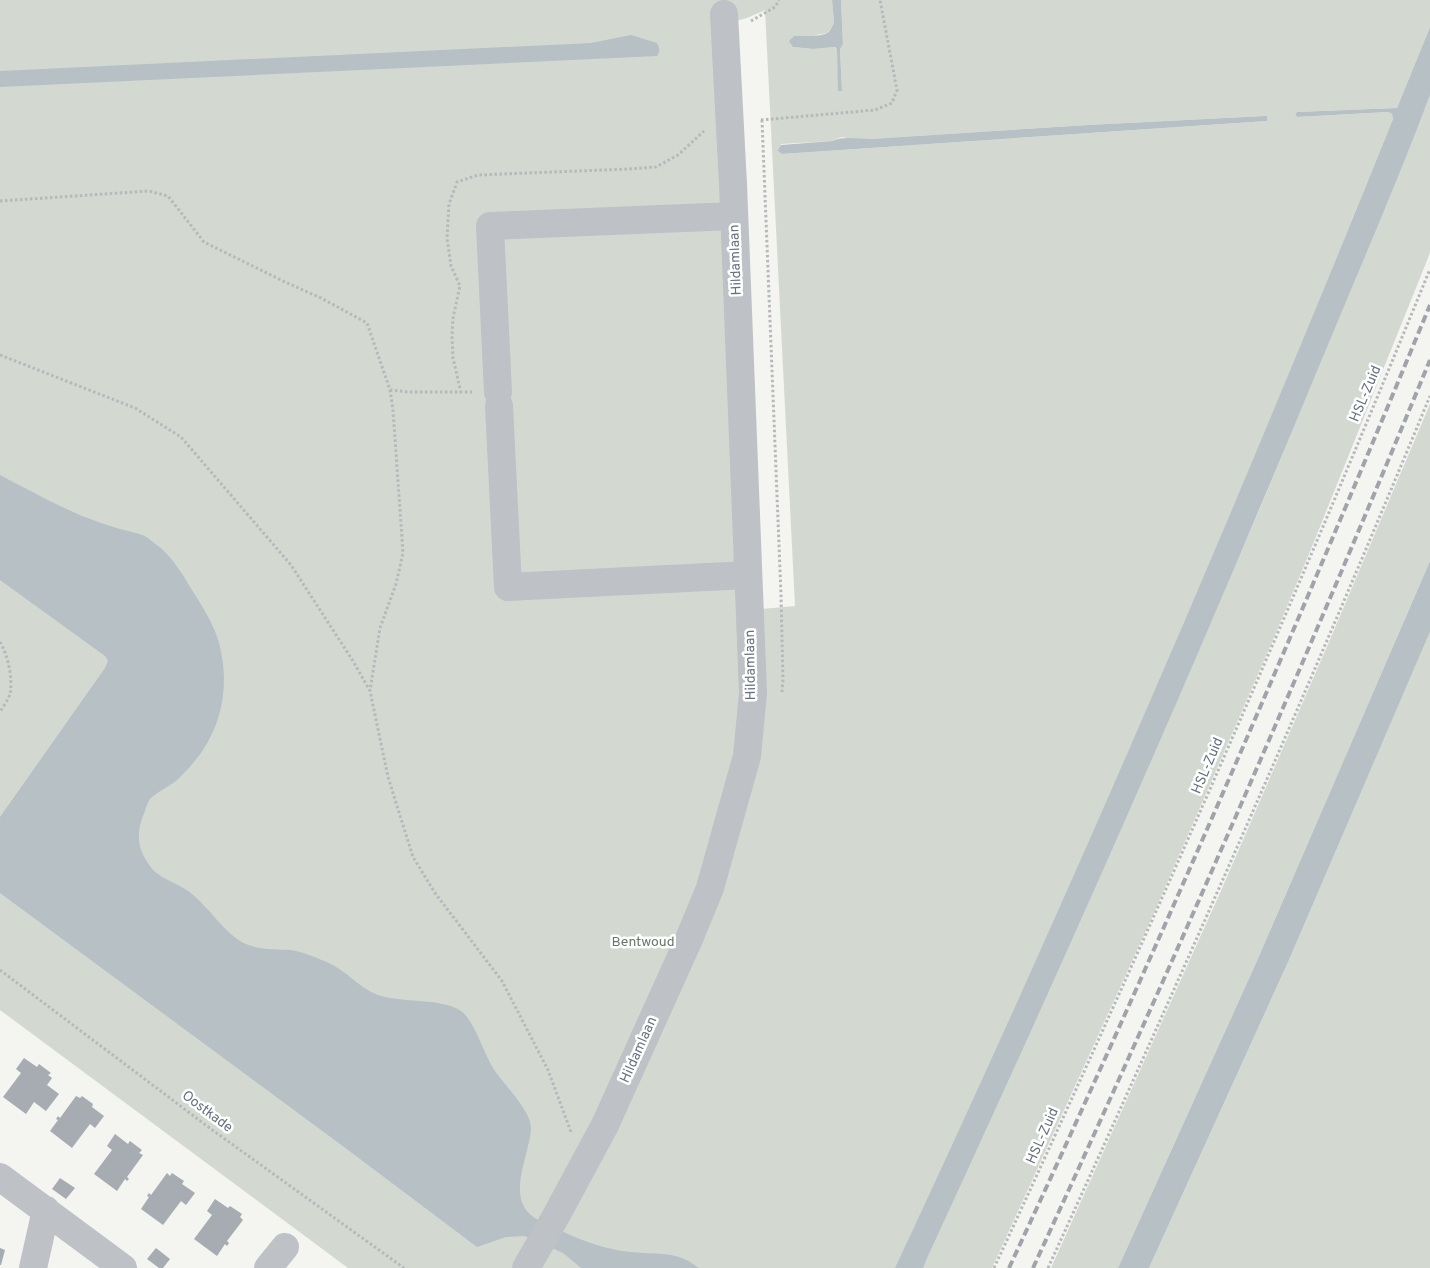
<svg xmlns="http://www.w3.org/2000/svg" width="1430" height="1268" viewBox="0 0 1430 1268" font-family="Overpass,sans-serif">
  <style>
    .green { fill: #d3d9d1; fill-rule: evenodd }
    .water { fill: #b7c0c5 }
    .building { fill: #a6acb1 }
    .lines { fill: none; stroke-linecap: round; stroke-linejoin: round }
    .path { stroke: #b6b8bb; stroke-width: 3; stroke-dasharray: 2.5 2.5; stroke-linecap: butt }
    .minor { stroke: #bec1c5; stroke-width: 28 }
    .rail { stroke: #a0a4aa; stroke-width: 4; stroke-dasharray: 8 4; stroke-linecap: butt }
    .labels { text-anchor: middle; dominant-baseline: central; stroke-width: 5; stroke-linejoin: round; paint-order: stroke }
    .street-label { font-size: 14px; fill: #67727f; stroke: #fff }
    .park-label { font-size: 14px; fill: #677765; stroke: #fff }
  </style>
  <rect width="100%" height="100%" fill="#f4f4f1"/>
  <path class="green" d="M0,0H832L834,23L833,27L827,33L816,35L793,47L813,49L834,47L837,50L839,91H842L840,48L843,44L841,0H1430V27L1397,108L1297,112L1295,114L1297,117L1388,112L1392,114L1393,119L1288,378L1175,644L1202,643L1258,513L1430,95V253L1309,554L1275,635L1153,915L992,1268H348L0,1010ZM765,10L795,606L739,611L732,22L747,18ZM1264,116H1267V121L782,154L779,152L781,144L833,141C838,137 843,136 849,139H870L1088,125Z
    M1430,404V561L1256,963L1118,1268H1051L1220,893L1329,642Z
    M1430,632V1268H1149L1289,960Z"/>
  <path class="water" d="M832,0H841L843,44L840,49L842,91H838L837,50L835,47L813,49L793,47L789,41L794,36C802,36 820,37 827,33C830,32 832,27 834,23Z
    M1430,27V95C1395,188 1355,279 1317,371C1194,669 1063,964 928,1256L923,1268H895C1072,890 1237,506 1393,119L1392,114L1388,112L1297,117L1295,114L1297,112L1397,108Z
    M631,35L657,43C660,49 660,51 657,56L0,87V71L591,43Z
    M1264,116H1267V121L782,154L779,152L778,150L781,145L833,141C841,136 859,139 870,139L1088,125Z
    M0,475C27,489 54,504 82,516C95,521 107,525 120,529C128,531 138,533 145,536C150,539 156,545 161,548C174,560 183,575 192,590C202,606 214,624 219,643C229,680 224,718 203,750C196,760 186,772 177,780C169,787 158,791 150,799C148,802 146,807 145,811C136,832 136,847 150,866C157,877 177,883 188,891C207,904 226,936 246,944C260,950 276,949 291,950C304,952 317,958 329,963C347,971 359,988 378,995C401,1003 444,998 461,1011C475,1021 483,1052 493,1068C503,1084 531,1110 531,1128C530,1155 506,1195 532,1216C537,1220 544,1222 549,1225C575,1238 601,1249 630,1252C647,1254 666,1252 682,1258C688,1260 694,1265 699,1268H581L563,1253L525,1236L506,1237L477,1247L344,1147L0,893V817L105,668L108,661L105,656L0,580Z
    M1430,561V632L1289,960L1149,1268H1118L1256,963Z"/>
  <path class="building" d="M24,1058L37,1067L39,1064L51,1073L48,1075L52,1078L47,1085L59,1094L46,1111L34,1102L26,1114L3,1097L21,1073L16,1069Z
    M76,1096L80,1098L82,1096L93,1104L92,1107L104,1116L95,1128L90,1124L72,1148L50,1131L58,1120L56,1119L58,1116L60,1118Z
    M115,1134L128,1144L130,1141L142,1150L139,1153L143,1155L127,1177L129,1179L127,1181L125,1179L117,1191L94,1174L112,1150L107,1146Z
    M167,1173L170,1176L172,1173L184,1181L182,1184L195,1193L186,1205L181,1201L163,1225L141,1209L149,1197L147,1196L149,1193L151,1195Z
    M60,1178L75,1188L66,1199L52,1189Z
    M215,1199L228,1208L230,1206L242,1214L240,1217L243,1220L227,1241L229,1243L227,1246L225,1244L217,1256L194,1239L212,1215L207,1211Z
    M0,1248L5,1250L1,1265H0Z
    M156,1248L170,1259L163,1268H159L147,1259Z"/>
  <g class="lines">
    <path class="path" d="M751,21L775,7L779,0
      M761,120L875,110L892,103L897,90L880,0
      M762,120L781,595L783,680L782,692
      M0,201L149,191L168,196L204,242L285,282L321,298L367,323L390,390L393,410L403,553L396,584L380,628L370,691
      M0,355L135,408L181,437L291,565L353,661L370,691L388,777L413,857L435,893L502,981L548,1070L571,1132
      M390,390L408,392H472
      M461,393L453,358L452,336L453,318L460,286L451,266L447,238L449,204L457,182L478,175L629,169L656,167L678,155L704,131
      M0,642C8,655 13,679 10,694C8,700 3,707 0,712
      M0,970L211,1129L404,1268
      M994,1268C1147,938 1293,605 1430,269
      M1048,1268C1180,979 1309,689 1430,396"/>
    <path class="minor" d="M498,392L490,226L734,216
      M499,406L508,587L748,575
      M0,1177L123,1268
      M33,1268L46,1210
      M268,1268L285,1247
      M526,1268L556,1216L605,1125L689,939L710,888L747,756L753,693L733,184L724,14"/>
    <path class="rail" d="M1009,1268C1157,950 1296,629 1430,305
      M1033,1268C1171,968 1304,665 1430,360"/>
  </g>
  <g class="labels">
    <g class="street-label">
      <text transform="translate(736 260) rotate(-92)">Hildamlaan</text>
      <text transform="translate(1366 394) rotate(-67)">HSL-Zuid</text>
      <text transform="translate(751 665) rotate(-91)">Hildamlaan</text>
      <text transform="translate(1208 766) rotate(-67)">HSL-Zuid</text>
      <text transform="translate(639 1050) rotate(-66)">Hildamlaan</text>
      <text transform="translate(207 1112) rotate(37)">Oostkade</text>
      <text transform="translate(1043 1136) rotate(-66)">HSL-Zuid</text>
    </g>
    <g class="park-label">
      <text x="643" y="942">Bentwoud</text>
    </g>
  </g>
</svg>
